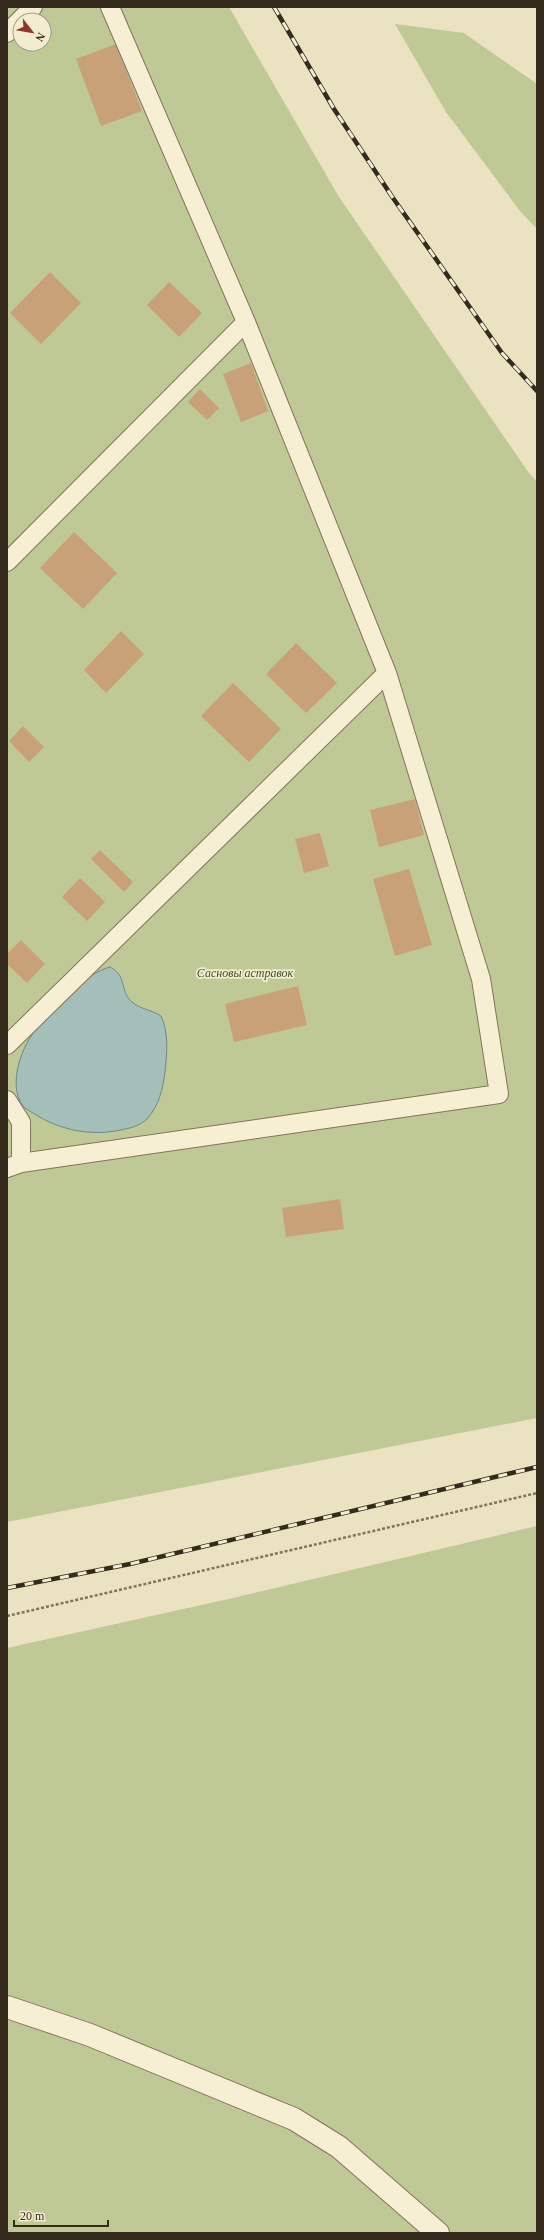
<svg xmlns="http://www.w3.org/2000/svg" width="544" height="2240" viewBox="0 0 544 2240" font-family="'Times New Roman',serif">
  <style>
    .green { fill: #bec996; fill-rule: evenodd }
    .water { fill: #a4beb9; stroke: #6c8b86 }
    .building { fill: #c8a179 }
    .lines { fill: none; stroke-linecap: round; stroke-linejoin: round }
    .service-casing { stroke: #84745a; stroke-width: 20 }
    .minor-casing { stroke: #84745a; stroke-width: 24 }
    .path { stroke: #84745a; stroke-width: 2.5; stroke-dasharray: 3 2; stroke-linecap: butt }
    .service { stroke: #f7efd4; stroke-width: 18 }
    .minor { stroke: #f7efd4; stroke-width: 22 }
    .rail-casing { stroke: #342b1d; stroke-width: 4.5 }
    .rail { stroke: #f3ecd1; stroke-width: 3; stroke-dasharray: 9; stroke-linecap: butt }
    .labels { text-anchor: middle; dominant-baseline: central; stroke-width: 3.5; stroke-linejoin: round; paint-order: stroke }
    .park-label { font-size: 12px; font-style: italic; fill: #415025; stroke: #f3ecd1 }
  </style>
  <rect width="100%" height="100%" fill="#ebe2c2"/>
  <path class="green" d="M7,7H229L339,197L529,473L537,482V1418L7,1522ZM20,20H44V44H20Z
    M395,24L464,33L537,84V229L520,211L446,112Z
    M537,1526V2233H7V1648L233,1598Z"/>
  <path class="water" d="M110,967C128,976 119,991 132,1002C140,1009 152,1010 161,1016C169,1033 167,1053 165,1072C163,1088 159,1106 147,1119C142,1124 132,1128 125,1129C94,1137 60,1131 33,1113C30,1111 25,1109 23,1106C7,1085 22,1045 37,1028C54,1008 85,973 110,967Z"/>
  <path class="building" d="M116,44L142,111L101,126L76,59Z
    M50,272L81,303L41,344L10,313Z
    M169,282L202,313L179,337L147,305Z
    M251,363L268,411L241,422L223,374Z
    M200,389L219,408L207,420L188,402Z
    M74,532L117,573L83,609L40,568Z
    M121,631L144,654L106,693L84,670Z
    M296,643L337,683L306,713L266,674Z
    M233,683L281,729L249,762L201,716Z
    M23,726L44,747L29,762L9,741Z
    M415,799L424,835L379,847L370,810Z
    M320,833L329,866L304,873L295,839Z
    M100,850L133,882L124,892L91,859Z
    M409,869L432,945L395,956L373,879Z
    M80,878L105,902L87,921L62,897Z
    M21,940L45,964L27,983L7,964V954Z
    M298,986L307,1025L234,1042L225,1004Z
    M340,1199L344,1229L286,1237L282,1208Z"/>
  <g class="lines">
    <g class="service-casing">
      <path id="service" d="M7,33L33,7
        M7,562L246,322L110,7
        M7,1045L387,673
        M7,1100L21,1122V1163L7,1168
        M21,1163L499,1094L481,979L387,673L246,322"/>
    </g>
    <g class="minor-casing">
      <path id="minor" d="M7,2007L90,2035L294,2119L339,2147L438,2233"/>
    </g>
    <path class="path" d="M7,1616L537,1493"/>
    <use href="#service" class="service"/>
    <use href="#minor" class="minor"/>
    <g class="rail-casing">
      <path id="rail" d="M274,7L334,109L393,198L502,353L537,391
        M7,1588L130,1564L537,1467"/>
    </g>
    <use href="#rail" class="rail"/>
  </g>
  <g class="labels">
    <g class="park-label">
      <text x="245" y="973">Сасновы астравок</text>
    </g>
  </g>
  <rect width="544" height="2240" fill="none" stroke="#342b1d" stroke-width="16"/>
  <g transform="translate(32 32) rotate(121)"><circle r="19" fill="#f3ecd1" stroke="#a79f89"/>
  <path d="M0-3L7 15L0 10L-7 15Z" fill="#90352d"/>
  <text y="-6" font-size="11" font-weight="bold" text-anchor="middle" fill="#342b1d">N</text>
  </g>
  <path d="M14 2220v6h94v-6" fill="none" stroke="#342b1d" stroke-width="2"/>
  <text x="20" y="2220" font-size="12" fill="#342b1d" stroke="#f3ecd1" stroke-width="3" paint-order="stroke">20 m</text>
</svg>
